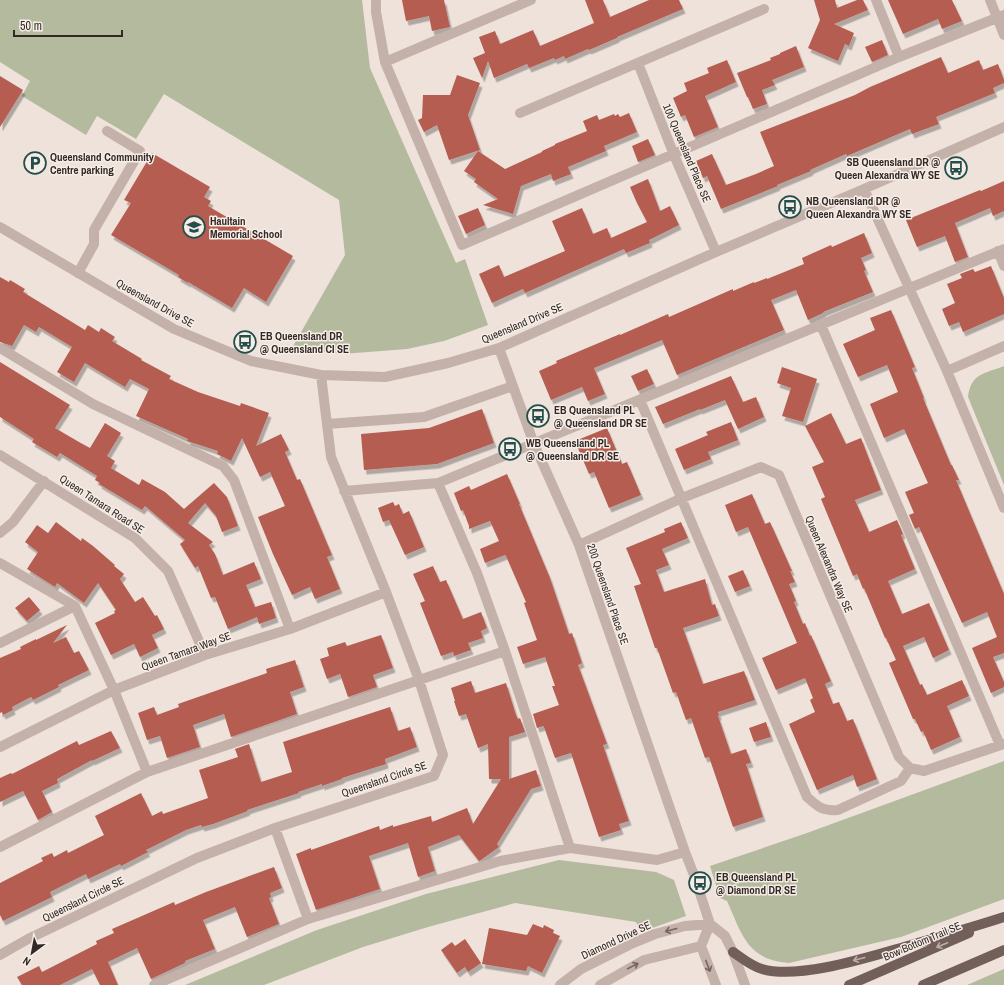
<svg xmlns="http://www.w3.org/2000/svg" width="1004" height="985" viewBox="0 0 1004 985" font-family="'Archivo Narrow',sans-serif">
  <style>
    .green { fill: #b4ba9d }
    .building { fill: #b55d51; filter: url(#shadow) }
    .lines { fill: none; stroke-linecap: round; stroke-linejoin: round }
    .minor { stroke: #c4b1a9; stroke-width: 10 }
    .major { stroke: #725f5a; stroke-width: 10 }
    .oneway { stroke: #746662 }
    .oneway2 { stroke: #bbada7 }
    .labels { text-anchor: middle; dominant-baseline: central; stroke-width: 3; stroke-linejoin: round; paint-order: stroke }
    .street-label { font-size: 11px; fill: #322927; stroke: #f6ede6 }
    .poi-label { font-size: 11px; font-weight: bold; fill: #322927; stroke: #f6ede6; text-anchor: start }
  </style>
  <defs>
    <filter id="shadow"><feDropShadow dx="2.5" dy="4.5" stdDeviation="0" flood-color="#0004"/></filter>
  </defs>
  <rect width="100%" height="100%" fill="#eee2db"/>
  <path class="green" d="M0,0H362L370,68L456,263L465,259L488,325L444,341L407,349L342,354L292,348L345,255L339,200L164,94L136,139L97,116L86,135L22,96L30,81L0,62Z
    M1004,366V485L968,397C971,373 984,374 1004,366Z
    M1004,761V899L901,937L789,963C747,960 742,934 727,901L720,898L710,866L807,833Z
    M559,860L656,872L674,880L686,916L641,932L636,922L515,903L428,927L363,947L264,985H185L317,930L426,894Z
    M1004,969V985H967Z"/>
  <path class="building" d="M402,0H444L450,27L432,31L429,16L406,21Z
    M585,0H603L610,17L649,0H679L683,9L617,37V38L589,50L588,49L565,59L564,56L555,60L554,58L529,68L527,64L494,78L488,61L482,78L473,58L485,53L479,37L495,31L500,44L533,30L540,46L594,23Z
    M814,0H835L837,8L857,0H863L868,10L834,24L854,33L849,46L845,44L838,61L808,48L820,20Z
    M888,0H952L962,21L942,29L938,19L903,34Z
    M882,40L888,55L872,62L865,47Z
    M796,46L804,67L772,80L775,85L762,90L767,104L753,109L748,97H747L737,73L771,60L770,58L780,54V53Z
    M941,57L948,73L979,60L983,70L998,64L1004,80V83L993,88L995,93L936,117L939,124L912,134L910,129L847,156L846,154L810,170L811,171L777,185L778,186L721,209L707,176L703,178L696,161L712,154L726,185L756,174L774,166L760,132L855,95L870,87Z
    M727,60L736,82L705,96L718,127L694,137L685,115L681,117L673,98L687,91L684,83L709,73L707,68Z
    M457,75L480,83L468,115L480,150L449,160L437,125L424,132L418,120L422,118L423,95H450Z
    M0,76L23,90L0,127Z
    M629,113L637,132L604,146L606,151L568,167L571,174L553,181L551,174L521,186L513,214L483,205L498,199L474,182L476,179L464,171L478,151L505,169L542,152V151L555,145V144L587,131L583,121L597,115L599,120L614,114L615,116L618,114L620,117Z
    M648,139L655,155L638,162L632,146Z
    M152,153L210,187L204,197L211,201L208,206L293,256L266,302L244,288L232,308L188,282V283L178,277L179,275L111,235L131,203L124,200Z
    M648,179L660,211L670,206L679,225L649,240L650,243L626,253L624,249L525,293L523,289L492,303L479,274L499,265L504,277L565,251L552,221L582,208L593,234L607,228L611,238L647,222L637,203L630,187Z
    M1004,181V211L993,216L990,208L955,223L968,257L955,262L945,236L917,247L906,220L980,190L981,191Z
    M478,208L485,225L466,234L458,216Z
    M864,233L872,253L861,258L866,270L864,271L873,292L823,312V313L808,320L796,290L771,300L784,330L677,375L662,340L594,368L605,394L588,401L582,387L551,400L539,371L557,363L556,361L620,334V335L668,314L669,317L733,289V291L754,282V283L767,278V279L804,264L802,258L831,245L832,247Z
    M991,266L1004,298V314L963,332L959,322L949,326L942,309L955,303L947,284L962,278L960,274L973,269L975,272Z
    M0,277L9,282L10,280L25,289L23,292L85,330L88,325L99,332L101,328L115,337L112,341L142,359L141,360L171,376L169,379L198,392L240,406L241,403L269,413L256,446L281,434L289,450L285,452L297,480L300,479L332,555L327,557L340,589L315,599L310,587L292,595L273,554L258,517L285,506L270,472L260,477L242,438L231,461L217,454L218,451L187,441L188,439L136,416L149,389L130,379L125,387L85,363L74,382L57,372L72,347L39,327L36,332L24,325L12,346L0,342Z
    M891,310L915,367L912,368L924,398H923L951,465H952L959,480H956L1004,594V653L993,657L1004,682V687L991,693L972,648L997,637L987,612L962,623L919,527L915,529L909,515L914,513L905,492L928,483L904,429L884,438L870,404L898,392L887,365L858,377L843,344L875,330L870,318Z
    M0,362L70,405L55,428L79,442L90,448L105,423L121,433L107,456L115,461L111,468L139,485L142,479L165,492L184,509L214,483L227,497L238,526L222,532L216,516L205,503L188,523L213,542L209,545L215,554L223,575L254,562L261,579L246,585L255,607L271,602L276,618L259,624L257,617L228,629L215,597L211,598L198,566L195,568L180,544L185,540L145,506L142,510L99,484L100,483L95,480L97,476L60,453L57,457L32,442L34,439L0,417Z
    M782,367L817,379L803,422L782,416L791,388L777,383Z
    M647,369L654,384L638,391L631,376Z
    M731,376L743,402L756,397L764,417L738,429L725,400L700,410V409L663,424L655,407Z
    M482,409L494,443L437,464L364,470L361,434L429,428Z
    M831,413L846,444L861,438L881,490L855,500L869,532L897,520L903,534L901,535L915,569L888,581L902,614L929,603L949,650L933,658L924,637L903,646L920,685L922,684L927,695L962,680L969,696L947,706L960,737L931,750L923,731L921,732L915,719H913L889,663L896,660L886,638H885L864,588L863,589L857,574L853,576L821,499L825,497L812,467L824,462L805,426Z
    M731,422L738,440L708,452L711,459L684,470L675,449L708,435L706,432Z
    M607,428L622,464L627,462L641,495L609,508L594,472L589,474L575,441Z
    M507,474L520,504H519L550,578L569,634L572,633L582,663L578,665L607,744L603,745L629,821L619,824L621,830L599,837L571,753L555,758L544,727L543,726L537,728L533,714L559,705L552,686H555L545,657L523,664L517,647L537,640L524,603L526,602L506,556L505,555L485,563L480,549L499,541L490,521L469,529V526L463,510L461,511L454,493L469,486L471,490Z
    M752,494L765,524L770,522L792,571H790L795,582L789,584L796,601L794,602L803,624L805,623L810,636L811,635L831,681L825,684L833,704L839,702L847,721L853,719L877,779L857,787L853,775L817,790L789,724L815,712L810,700L813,698L805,678L776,690L762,658L797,643L748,527L736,532L725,505Z
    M393,502L395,506L399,504L403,514L409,511L424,547L405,555L389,520L383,522L378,508Z
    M56,522L81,541L82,538L93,546L115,565L114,566L124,574L120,579L135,602L143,597L155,616L157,615L164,629L152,635L158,648L140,657L134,644L111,655L95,623L115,613L114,611L116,610L98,583L84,603L57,583L55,587L27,569L38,552L25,542L37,525L48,533Z
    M681,522L688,538L662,549L669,565L656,570L664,592L705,579L712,605L715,604L719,616L683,628L703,684L744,671L755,700L718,712L719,715L718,716L731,754L746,749L751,763L746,764L763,817L733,827L709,757L705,758L691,718L686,720L676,692L673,693L657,648H655L634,586L641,584L626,548L665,532L664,529Z
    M433,566L440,582L446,580L463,619L481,612L487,628L481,631L483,638L468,643L471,650L454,656L453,652L441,656L420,603L425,601L413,574Z
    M743,570L750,586L735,592L728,576Z
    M29,597L40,610L27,621L15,608Z
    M67,625L53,643L66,637L74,653L79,651L89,670L58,685L59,687L33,700L31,697L12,707L13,710L3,715L2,712L0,713V681L4,690L0,681V658L21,649L20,647L36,639V640Z
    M381,635L393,668L373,675L377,687L348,697L340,674L327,679L320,659L329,656L327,648L345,642L347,646Z
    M295,660L304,687L290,692L297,714L231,737L224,714L193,725L200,747L167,758L160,736L147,740L138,713L154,707L157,715L179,707L178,704L267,673L266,669Z
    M471,681L475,693L506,683L516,715L518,719L520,718L525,732L509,737V779L536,770L541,786L531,789L497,844L499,847L481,860L479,861L459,835L428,847L435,871L418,877L408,843L369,856L380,889L316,910L296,854L311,848V850L379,826L380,830L393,825V827L431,816L432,822L467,808L473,824L501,779H489L488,744L478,748L466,714L459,716L454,701H455L451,688Z
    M390,707L398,731L410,727L417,747L385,759L386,764L342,778V779L322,786V784L298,792L299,793L247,810L248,811L213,824L202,827L201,825L186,830L146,850L148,852L121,866L120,864L88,879L86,874L50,892L52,897L3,921L0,915V883L43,861L41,858L52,853L54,857L67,850L68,853L104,835L95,816L141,793L152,816L162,811L163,814L208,798L199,770L238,757L235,749L249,744L261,782L292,772L283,742Z
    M766,722L771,737L754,742L749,728Z
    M111,731L120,748L92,761V760L57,779L58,783L42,791L52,812L38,820L23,791L0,802V778L11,773L12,774L77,741L79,745Z
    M274,867L282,888L270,893L271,897L269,898L279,924L247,937L235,907L203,920L215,949L185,961V963L151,979L137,948L108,962L118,985H100L92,969L60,985H22L17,977L39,966L42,972L97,944L96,941L114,933L112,929L174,902L175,905L206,892Z
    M533,924L543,928L544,925L554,930L553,933L560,936L542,973L528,966L526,971L482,964L489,928L527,935Z
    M465,939L481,963L468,972L465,967L457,973L441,950L452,942L455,946Z"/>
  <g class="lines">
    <path class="minor" d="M376,0V12L385,62L462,245L899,57L1004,15
      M876,0L899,57
      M990,0L1004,35
      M385,62L531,0
      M638,63L674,155L716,252
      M520,113L764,9
      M864,189L947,371L1004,508
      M0,227L174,329L251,361L321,375L385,377L448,363L499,348L716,252L864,189L1004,127
      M998,251L1004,266
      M78,273L94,244V230L140,151L107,131
      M821,325L1000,745
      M0,348L93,404L223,466L234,480L290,629
      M499,348L534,444L579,545L685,852L694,875L710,924
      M947,371L1004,346
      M640,400L807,797C818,807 822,811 838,810L901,781L910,768
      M327,424L424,417L513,386
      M0,455L135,538L168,571L205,655
      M438,483L477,573L505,651L570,848
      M344,491L438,483L1004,249
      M0,533L13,522L44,481
      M579,545L682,498L761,467L779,475L899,757L910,768L924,771L1004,744
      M0,563L75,606L114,690L147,772
      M0,643L75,606
      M0,747L114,690L205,655L290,629L386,592
      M275,828L308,919
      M0,847L147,772L505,651
      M710,924L701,946L716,985
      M0,955L28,939L197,858L275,828L434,776L443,755L419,680L386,592L331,457L321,375
      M154,985L308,919L500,861L570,848L657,860L685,852
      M560,985L581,969L633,943L655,934L685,926L710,924L725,936L733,952L745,985
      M600,985L644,960L701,946"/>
    <path class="major" d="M733,952C742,958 751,966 762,969C800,980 872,956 911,945C942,936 973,927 1004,917
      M849,985L969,933
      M923,985L1004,950"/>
  </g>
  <defs><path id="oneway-shaft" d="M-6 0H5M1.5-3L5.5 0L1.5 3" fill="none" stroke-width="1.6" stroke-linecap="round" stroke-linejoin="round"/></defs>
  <g class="oneway">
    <use href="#oneway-shaft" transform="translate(671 930) rotate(165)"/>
    <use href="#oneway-shaft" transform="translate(633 966) rotate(-28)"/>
    <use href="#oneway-shaft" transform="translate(708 966) rotate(69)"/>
  </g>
  <g class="oneway2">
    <use href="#oneway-shaft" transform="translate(942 945) rotate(157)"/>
    <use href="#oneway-shaft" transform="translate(859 959) rotate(165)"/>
  </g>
  <defs>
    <g id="parking-ring" transform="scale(1.15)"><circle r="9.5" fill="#f6ede6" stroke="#234e4b" stroke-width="1.5"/><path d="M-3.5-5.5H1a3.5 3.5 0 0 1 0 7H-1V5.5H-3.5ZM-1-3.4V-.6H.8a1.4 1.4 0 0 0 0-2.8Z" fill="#234e4b"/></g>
    <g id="bus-ring" transform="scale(1.15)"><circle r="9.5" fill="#f6ede6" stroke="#234e4b" stroke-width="1.5"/><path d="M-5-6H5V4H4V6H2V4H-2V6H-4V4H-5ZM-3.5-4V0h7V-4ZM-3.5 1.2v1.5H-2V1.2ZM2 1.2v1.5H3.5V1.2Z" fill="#234e4b"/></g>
    <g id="school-ring" transform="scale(1.15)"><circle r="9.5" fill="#f6ede6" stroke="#234e4b" stroke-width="1.5"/><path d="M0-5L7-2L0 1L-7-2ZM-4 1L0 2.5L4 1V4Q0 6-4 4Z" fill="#234e4b"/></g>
  </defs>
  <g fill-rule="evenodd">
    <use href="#parking-ring" x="35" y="163"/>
    <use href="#bus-ring" x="956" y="168"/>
    <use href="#bus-ring" x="790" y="207"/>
    <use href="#school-ring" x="194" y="227"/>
    <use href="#bus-ring" x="245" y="342"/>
    <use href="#bus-ring" x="538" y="416"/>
    <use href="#bus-ring" x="510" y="449"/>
    <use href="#bus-ring" x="700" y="883"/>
  </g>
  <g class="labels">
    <g class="street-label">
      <text transform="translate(687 153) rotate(67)">100 Queensland Place SE</text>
      <text transform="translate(155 303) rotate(29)">Queensland Drive SE</text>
      <text transform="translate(522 323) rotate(-23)">Queensland Drive SE</text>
      <text transform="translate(102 504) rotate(33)">Queen Tamara Road SE</text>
      <text transform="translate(829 564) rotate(67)">Queen Alexandra Way SE</text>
      <text transform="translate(608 594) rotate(71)">200 Queensland Place SE</text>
      <text transform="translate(186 651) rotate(-20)">Queen Tamara Way SE</text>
      <text transform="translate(384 779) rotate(-19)">Queensland Circle SE</text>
      <text transform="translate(83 899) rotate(-26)">Queensland Circle SE</text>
      <text transform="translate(616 940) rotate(-25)">Diamond Drive SE</text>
      <text transform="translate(922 941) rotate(-23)">Bow Bottom Trail SE</text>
    </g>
    <g class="poi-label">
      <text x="50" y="157">Queensland Community<tspan x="50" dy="13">Centre parking</tspan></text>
      <text x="940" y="162" text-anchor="end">SB Queensland DR @<tspan x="940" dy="13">Queen Alexandra WY SE</tspan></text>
      <text x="806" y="201">NB Queensland DR @<tspan x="806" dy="13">Queen Alexandra WY SE</tspan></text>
      <text x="210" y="221">Haultain<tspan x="210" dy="13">Memorial School</tspan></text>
      <text x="260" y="336">EB Queensland DR<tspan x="260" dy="13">@ Queensland CI SE</tspan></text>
      <text x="554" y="410">EB Queensland PL<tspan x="554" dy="13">@ Queensland DR SE</tspan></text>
      <text x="526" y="443">WB Queensland PL<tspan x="526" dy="13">@ Queensland DR SE</tspan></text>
      <text x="716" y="877">EB Queensland PL<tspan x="716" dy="13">@ Diamond DR SE</tspan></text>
    </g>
  </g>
  <g transform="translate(32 953) rotate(212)" stroke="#f6ede6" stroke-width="3" paint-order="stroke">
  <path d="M0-3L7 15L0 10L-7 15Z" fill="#322927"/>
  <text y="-6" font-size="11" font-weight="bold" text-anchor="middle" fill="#322927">N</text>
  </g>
  <path d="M14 30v6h108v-6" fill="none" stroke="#322927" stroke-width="2"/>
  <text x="20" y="30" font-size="12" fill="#322927" stroke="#f6ede6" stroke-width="3" paint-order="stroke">50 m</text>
</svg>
